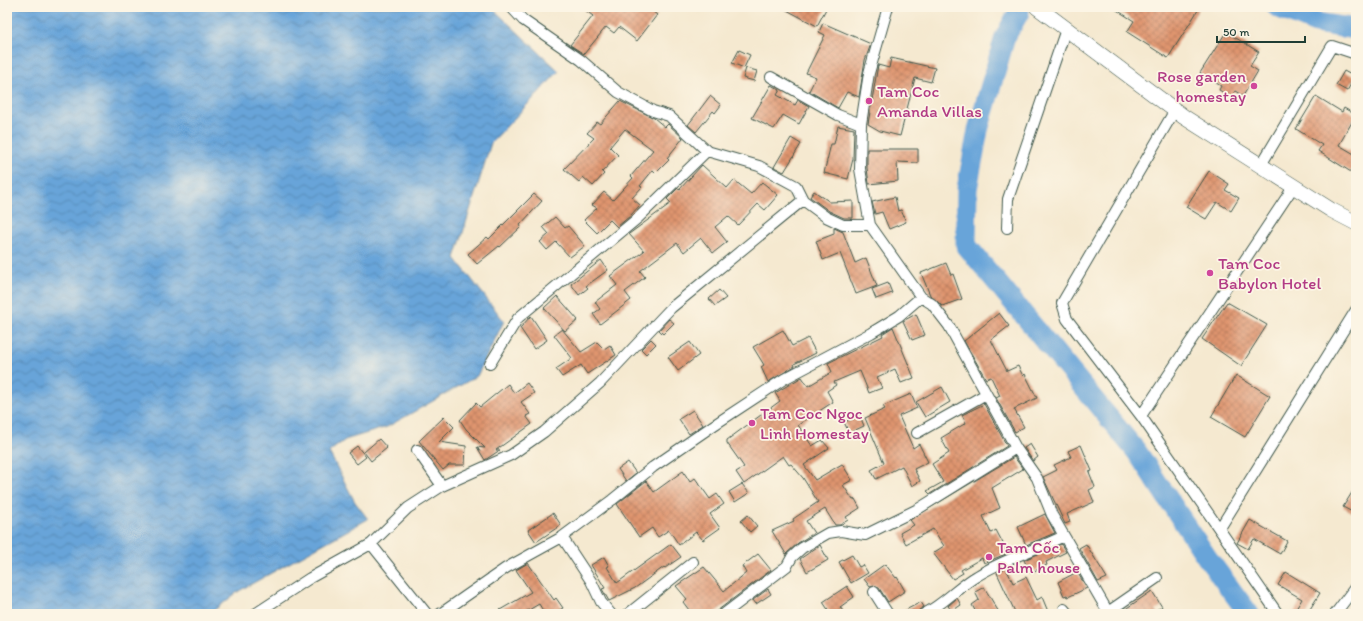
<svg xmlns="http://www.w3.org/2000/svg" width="1363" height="621" viewBox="0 0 1363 621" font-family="Itim,sans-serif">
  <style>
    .water { fill: url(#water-waves); stroke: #447086 }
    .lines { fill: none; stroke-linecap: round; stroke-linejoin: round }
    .river { stroke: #68a4d9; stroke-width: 21 }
    .building { fill: url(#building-cross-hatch) }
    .street-casing { stroke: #3f574b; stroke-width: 12 }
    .secondary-casing { stroke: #3f574b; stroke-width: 16 }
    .street { stroke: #fff; stroke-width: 10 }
    .secondary { stroke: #fff; stroke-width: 15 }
    .hotel-dot { fill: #d1479c; stroke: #fcf5e5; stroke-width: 1.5 }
    .labels { text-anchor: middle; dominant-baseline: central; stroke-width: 3.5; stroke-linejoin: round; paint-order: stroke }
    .hotel-label { font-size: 17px; fill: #b23c85; stroke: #fcf5e5; text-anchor: start }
  </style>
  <defs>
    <pattern id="water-waves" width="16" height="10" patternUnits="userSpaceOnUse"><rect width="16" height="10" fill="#68a4d9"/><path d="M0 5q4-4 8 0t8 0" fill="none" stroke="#5587b1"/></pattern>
    <pattern id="building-cross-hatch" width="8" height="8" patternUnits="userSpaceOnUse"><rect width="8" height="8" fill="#df946e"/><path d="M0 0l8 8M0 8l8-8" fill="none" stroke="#b47a5b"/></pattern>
  </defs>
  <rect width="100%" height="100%" fill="#fcf5e5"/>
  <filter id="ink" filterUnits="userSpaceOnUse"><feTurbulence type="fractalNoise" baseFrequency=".025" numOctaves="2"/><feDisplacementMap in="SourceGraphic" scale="8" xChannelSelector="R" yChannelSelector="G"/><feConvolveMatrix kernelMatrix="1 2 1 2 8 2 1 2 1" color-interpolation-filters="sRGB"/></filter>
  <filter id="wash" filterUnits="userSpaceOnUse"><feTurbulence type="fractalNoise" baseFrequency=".012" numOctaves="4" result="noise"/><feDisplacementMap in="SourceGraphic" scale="16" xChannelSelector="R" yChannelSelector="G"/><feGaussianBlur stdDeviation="0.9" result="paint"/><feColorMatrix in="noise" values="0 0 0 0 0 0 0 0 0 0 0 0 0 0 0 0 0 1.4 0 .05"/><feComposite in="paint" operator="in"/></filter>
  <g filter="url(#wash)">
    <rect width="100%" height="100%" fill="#f5e9d0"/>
    <path class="water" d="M7,7H491L559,71L491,143L455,258L504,321L477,376L387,427L345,440L329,452L355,502L368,519L239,591L209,614H7Z"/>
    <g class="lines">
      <path class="river" d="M1277,7L1316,23L1356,29
        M1019,12L1005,37L978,130L967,189L966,245L1137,452L1208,559L1249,614"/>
    </g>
    <g id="blocks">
      <path class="building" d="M581,7H647L657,15L637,41L619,27L614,33L606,27L584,54L570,45L593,16Z
        M781,7H827L817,26Z
        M1112,7H1200L1168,58L1127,32L1134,21Z
        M823,23L871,44L865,60L859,97L847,92L838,108L809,91L816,77L806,73L825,35L819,32Z
        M1226,32L1259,52L1250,66L1258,71L1243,96L1235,91L1231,97L1219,90L1221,86L1200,73Z
        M739,50L750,55L744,68L732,63Z
        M891,58L935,68L931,82L915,78L900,136L880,131L868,124L878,65L889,68Z
        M746,68L757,71L754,81L743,78Z
        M1344,71L1355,77L1347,91L1336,85Z
        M771,85L780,90L777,95L795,105L798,100L809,106L799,124L783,115L774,129L752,118Z
        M710,96L721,105L715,113L713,111L696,132L688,125Z
        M1316,96L1342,112L1344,108L1356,115L1339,145L1356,155V165L1351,172L1318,151L1322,145L1296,129Z
        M620,101L654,118L665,127L668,124L683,138L667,158L669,160L656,173L653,170L640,186L642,187L632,198L640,205L630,216L617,227L610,220L597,233L584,220L597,208L592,205L604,192L613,200L633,178L631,176L653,150L625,129L610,147L618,155L602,172L604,174L593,186L583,177L579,182L564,169L594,138L587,133L597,122L600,124Z
        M838,126L854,129L853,159L848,179L824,173L831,144H834Z
        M791,138L801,144L784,172L774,167Z
        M867,149H918V163L897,162L898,181L869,184L867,168Z
        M702,165L727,188L734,180L751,194L762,182L778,195L765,210L758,204L738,225L728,216L715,227L727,242L713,253L701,238L684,252L677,243L640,271L645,277L625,292L631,300L600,324L593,314L600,309L595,302L617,285L610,276L644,251L629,234L671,203L667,199L678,188L679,190Z
        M1209,171L1229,184L1225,190L1239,198L1231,211L1217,202L1206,219L1186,207Z
        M814,191L830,202L853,201V218H844L829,211L810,197Z
        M534,194L542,201L520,225L521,227L500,247L499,246L477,264L468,254L487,237L489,239Z
        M895,197L898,211L901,210L906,222L889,229L882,212L875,214L872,202Z
        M555,217L565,228L568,226L585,246L570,257L556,242L547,250L540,242L549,234L543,227Z
        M834,228L843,232L855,263L866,258L877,286L856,294L840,253L823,260L816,241L834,234Z
        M601,260L608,270L586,286L588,288L579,295L571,284Z
        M946,263L951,275L953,274L962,299L942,306L930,295L921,273Z
        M888,283L892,293L876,299L872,289Z
        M719,290L726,298L715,306L709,299Z
        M557,296L578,320L565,331L544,308Z
        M1227,302L1267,325L1241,366L1202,339Z
        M999,313L1009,326L991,340L1007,371L1018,366L1023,376L1025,374L1037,398L1014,409L1024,427L1015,432L996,398L1000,396L991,377L986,379L964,341Z
        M916,314L925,335L912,340L903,321Z
        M531,316L547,340L534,349L520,328Z
        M669,319L674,323L663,334L659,330Z
        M893,327L914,378L901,383L895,369L877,377L882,388L869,393L860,371L834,382L836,385L827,391L833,402L798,425L812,446L822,440L829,448L804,465L815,480L842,464L852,480L843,485L853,500L855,499L860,508L846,517L848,520L840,525H835L825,509L806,521L814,533L798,543L786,554L772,531L794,521L793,519L818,502L803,478L791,464L789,465L783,456L744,484L736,472L744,467L727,443V440L780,401L775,393L802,377L808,386L832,372L828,363L883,336L882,334Z
        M562,329L581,352L597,342L604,349L610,345L616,355L587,374L581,365L562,377L556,369L572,358L554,335Z
        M783,330L792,346L808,338L816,353L794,364L795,366L768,382L761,367L764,365L753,347Z
        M651,339L656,344L646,354L641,349Z
        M690,342L699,355L678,371L668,357Z
        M1236,375L1270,396L1245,437L1211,417Z
        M527,383L534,393L521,402L530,414L526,416L532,424L496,450H500L485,460L477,447L485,448L466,429L460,420L476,403L480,407L508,384L514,393Z
        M942,387L950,402L925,417L916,402Z
        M911,394L917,408L899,416L913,448L919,444L928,462L914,469L920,481L912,486L902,466L876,479L871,470L884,463L865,418L885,409L883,406Z
        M984,404L1007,446L930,494L927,491L943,482L932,464L949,453L941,438L966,423L962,415Z
        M693,410L703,425L689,434L679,419Z
        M860,416L864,426L849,433L844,422Z
        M444,417L454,427L439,442L466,446L465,465H449L443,470L419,441Z
        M379,439L387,448L371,461L364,452Z
        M1030,444L1038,457L1033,461L1024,448Z
        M1081,445L1092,471L1089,472L1095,487L1089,490L1094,502L1067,514L1070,522L1065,524L1043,477L1057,470L1054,465L1071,457L1068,451Z
        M357,446L366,457L357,464L348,453Z
        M1014,457L1023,469L992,488L1000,508L983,516L991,533L996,530L1008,553L984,563L982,558L961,570L963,573L953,579L933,553L944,546L933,529L906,544L900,533L914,525L910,520Z
        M628,462L636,473L626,481L618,469Z
        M683,471L690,482L695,478L710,499L717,494L724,504L710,514L720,528L703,540L696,532L679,545L669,530L658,537L652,528L639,537L617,504L646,481L654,492Z
        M742,484L749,493L735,502L729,492Z
        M1356,486V514L1343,507Z
        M553,513L561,525L536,542L528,530Z
        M1045,514L1055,533L1026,545L1018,527Z
        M748,515L757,526L750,532L741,521Z
        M1250,520L1287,541L1280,554L1254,539L1248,549L1237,543Z
        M671,544L681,557L665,568L664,567L635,588L609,601L602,589L605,588L591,565L604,557L609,566L607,567L617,583Z
        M1061,544L1066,552L1046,562L1047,565L1030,573L1024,560Z
        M1086,544L1107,578L1098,582L1079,548Z
        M820,545L828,560L807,572L800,559Z
        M758,554L771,570L713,614H692L683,602L687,599L676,586L704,567L724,591L746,573L742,566Z
        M852,555L859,567L863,565L868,573L851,583L839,562Z
        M528,563L554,600L556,598L563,608L553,614H545L539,604L522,614H493L531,592L516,570Z
        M885,564L896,578L897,577L905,591L888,602L879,588L874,586L870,587L864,579Z
        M1006,568L1013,583L1026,577L1037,600L1042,597L1049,614H1016L997,573Z
        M1077,572L1087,588L1068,597L1067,595L1064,596L1058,582Z
        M1286,572L1320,593L1307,614H1293L1302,599L1278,585Z
        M847,586L854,597L840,607L845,614H831L823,602Z
        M984,587L1000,614H977L972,605L979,600L975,592Z
        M768,589L771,594L756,604L753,600Z
        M1152,591L1162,607L1156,610L1159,614H1118Z
        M957,598L961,605L952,611L948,606Z
        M921,602L924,607L919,610L918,614H898Z"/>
    </g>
  </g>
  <g filter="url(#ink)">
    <use href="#blocks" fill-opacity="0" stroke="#3f574b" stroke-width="1"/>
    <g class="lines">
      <g class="street-casing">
        <path id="street" d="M511,7L523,20L581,60L618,92L653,111L669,116L707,151L759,166L796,186L803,200L826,217L843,225H870
          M888,7L869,73L861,124L860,169L870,225L921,297L932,304L949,326L1016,448L1037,478L1052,515L1108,612
          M771,77L838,115L861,124
          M1175,110L1062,303L1067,319L1141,416L1278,614
          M1261,165L1332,46L1356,54
          M1007,228L1008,199L1066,29
          M490,364L518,318L638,218L707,151
          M1141,416L1294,186
          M917,433L986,394
          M417,450L442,486L511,455L544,432L600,383L671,308L803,200
          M1220,528L1356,310
          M371,544L408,508L442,486
          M874,592L888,614
          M1064,609L1068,614
          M255,614L310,578L371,544L427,614
          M440,614L506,568L562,537
          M611,614L601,602L591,581L562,537L612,500L653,467L714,425L784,379L871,333L899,316L921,297
          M628,614L693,562
          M724,614L787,566L792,557L802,548L828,533L841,531L865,535L918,509L1016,448
          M924,614C944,604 958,587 977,576C1004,559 1035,550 1064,536
          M1105,614L1157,578
          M1335,614L1356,586"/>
      </g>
      <g class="secondary-casing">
        <path id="secondary" d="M1037,7L1184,117L1331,210L1356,223"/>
      </g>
      <use href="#street" class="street"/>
      <use href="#secondary" class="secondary"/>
    </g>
  </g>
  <g class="hotel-dot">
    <circle cx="1254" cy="86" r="4"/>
    <circle cx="869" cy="101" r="4"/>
    <circle cx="1210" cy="273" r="4"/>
    <circle cx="752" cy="423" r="4"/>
    <circle cx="989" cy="557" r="4"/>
  </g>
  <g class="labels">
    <g class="hotel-label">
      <text x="1246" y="76" text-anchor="end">Rose garden<tspan x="1246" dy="20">homestay</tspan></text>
      <text x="877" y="91">Tam Coc<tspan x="877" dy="20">Amanda Villas</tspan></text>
      <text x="1218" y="263">Tam Coc<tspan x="1218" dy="20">Babylon Hotel</tspan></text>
      <text x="760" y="413">Tam Coc Ngoc<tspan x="760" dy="20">Linh Homestay</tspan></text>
      <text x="997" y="547">Tam Cốc<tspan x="997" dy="20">Palm house</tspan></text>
    </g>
  </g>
  <rect width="1363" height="621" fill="none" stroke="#fcf5e5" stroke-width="24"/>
  <path d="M1217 36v6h88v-6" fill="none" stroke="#1f3d34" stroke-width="2"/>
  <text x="1223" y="36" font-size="12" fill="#1f3d34" stroke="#fcf5e5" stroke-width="3" paint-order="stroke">50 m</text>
</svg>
